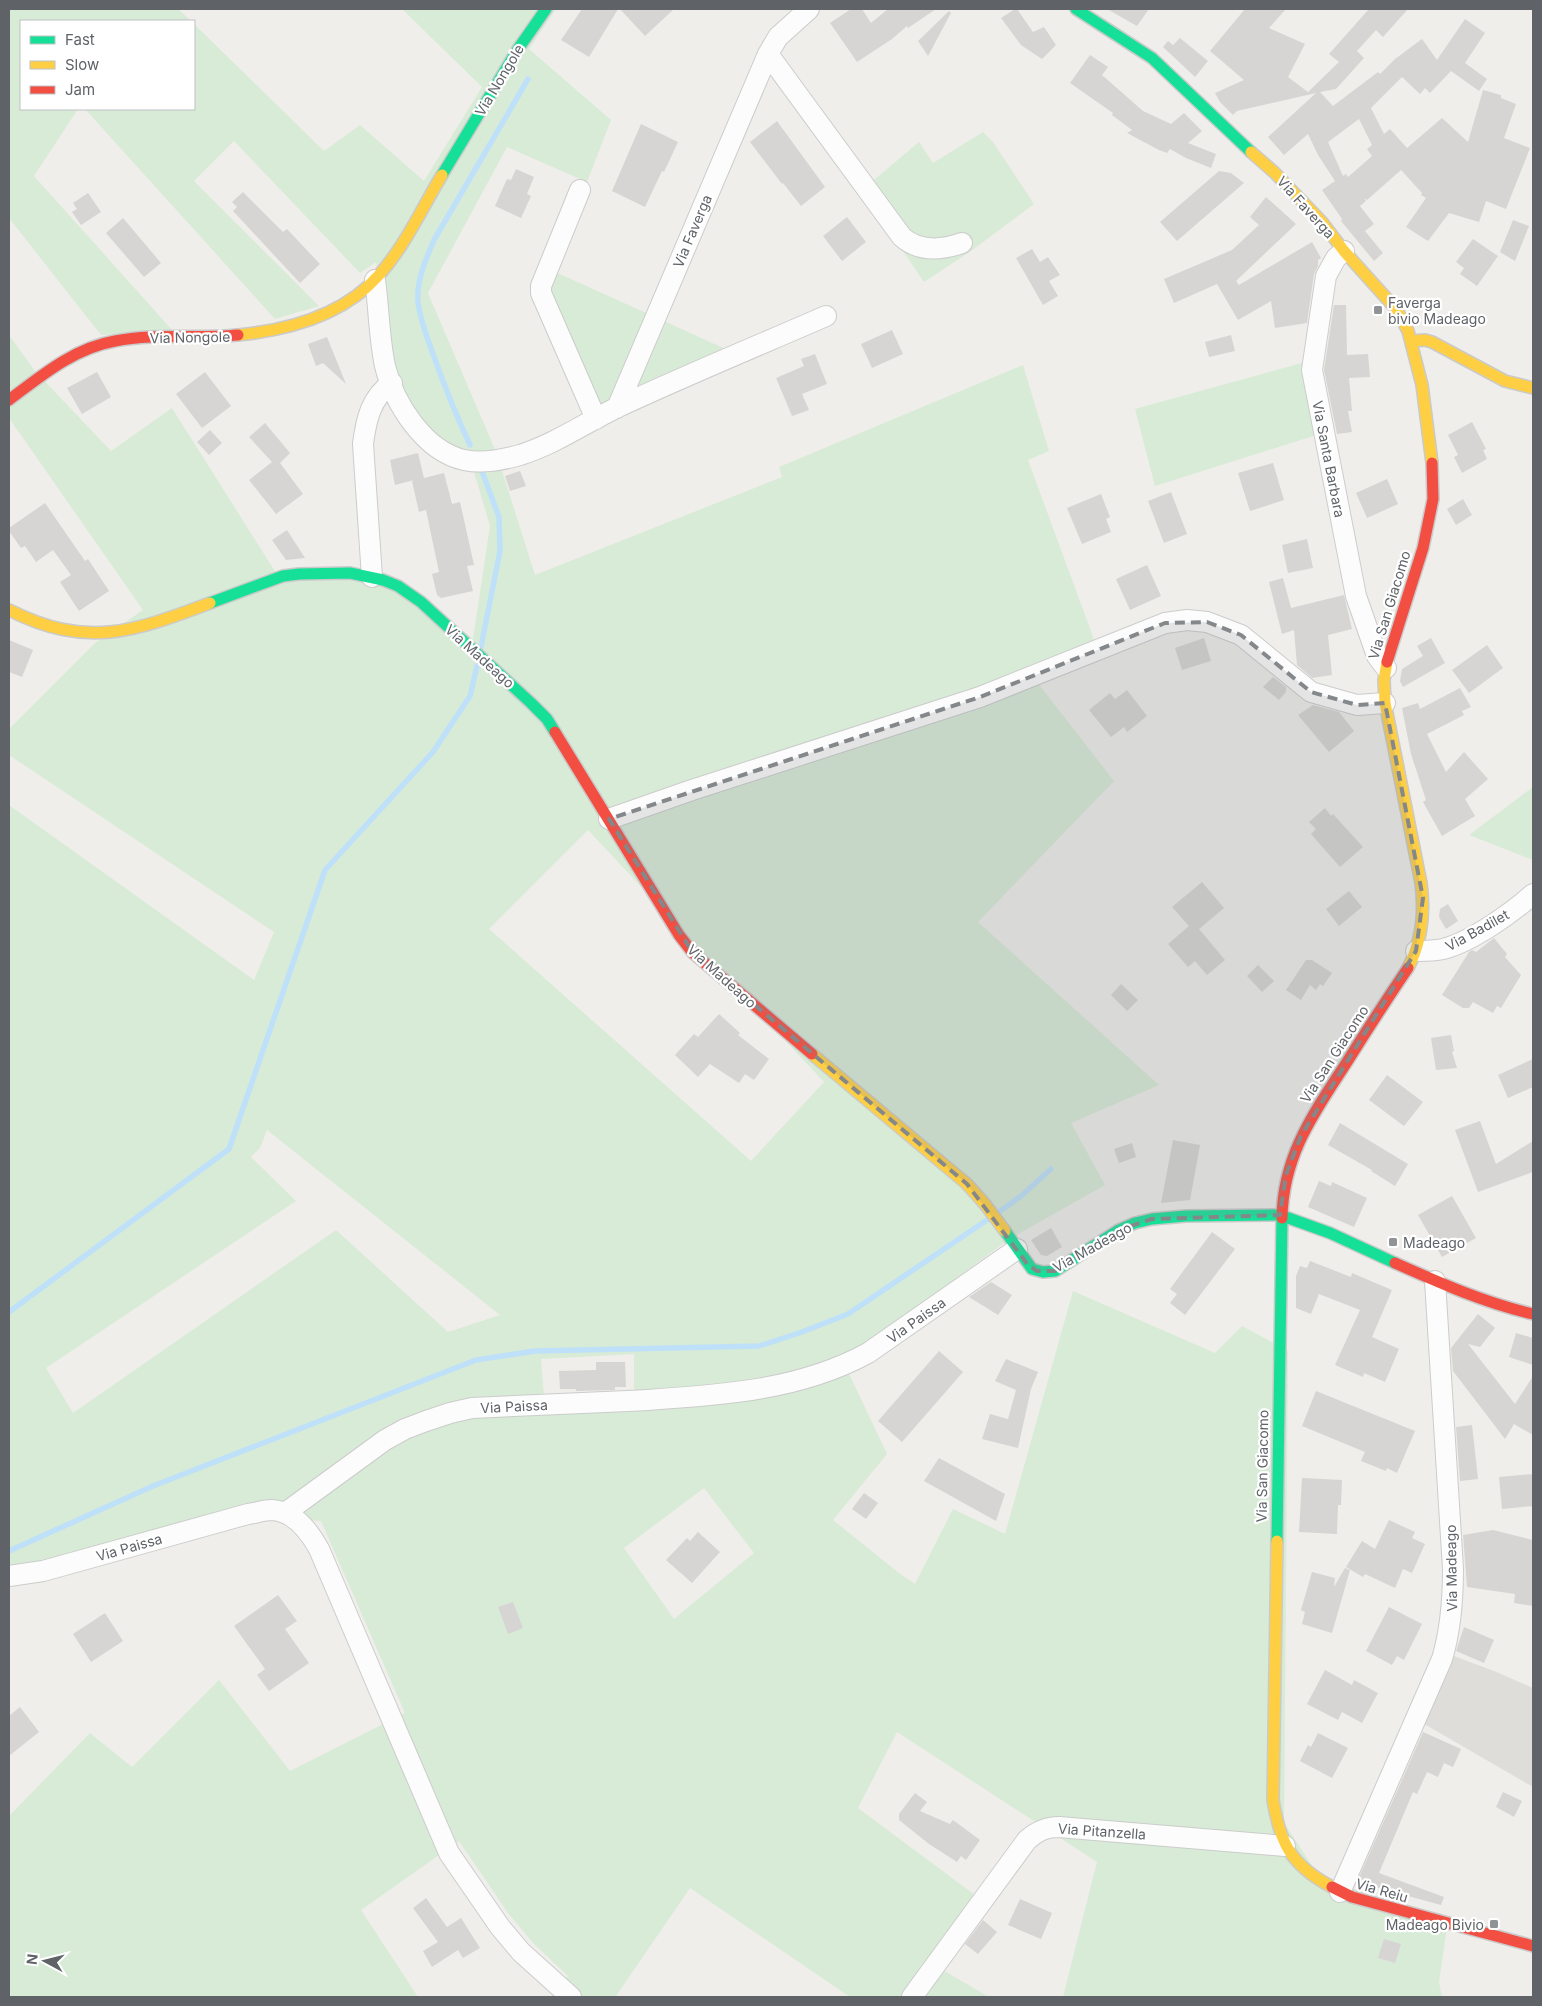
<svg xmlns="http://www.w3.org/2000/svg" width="1542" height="2006" viewBox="0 0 1542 2006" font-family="Inter,sans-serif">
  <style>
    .industrial { fill: #dfddda }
    .green { fill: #d8ebd6; fill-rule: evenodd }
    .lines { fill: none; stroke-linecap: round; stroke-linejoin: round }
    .stream { stroke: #bfe0f9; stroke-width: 5.5 }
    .building { fill: #d6d5d3; fill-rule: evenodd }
    .street-casing { stroke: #cbcccc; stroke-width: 22 }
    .fast-casing { stroke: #cacacb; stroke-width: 14 }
    .slow-casing { stroke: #cacacb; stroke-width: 14 }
    .jam-casing { stroke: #cacacb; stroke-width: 14 }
    .street { stroke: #fdfcfc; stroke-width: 20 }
    .fast { stroke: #16e098; stroke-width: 11 }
    .slow { stroke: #ffcf43; stroke-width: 11 }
    .jam { stroke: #f24e42; stroke-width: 11 }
    .marked { fill: #84888a; fill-opacity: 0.2; stroke: #84888a; stroke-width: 4; stroke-dasharray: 10 6; stroke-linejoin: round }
    .poi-dot { fill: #919496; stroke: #fff; stroke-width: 2 }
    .labels { text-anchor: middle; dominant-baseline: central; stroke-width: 4.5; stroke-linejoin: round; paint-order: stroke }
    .street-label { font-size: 14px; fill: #5f6368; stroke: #fff }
    .poi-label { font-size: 14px; fill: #5f6368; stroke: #fff; text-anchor: start }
  </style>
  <rect width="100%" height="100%" fill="#efeeea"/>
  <path class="industrial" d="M1451,1655L1494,1671L1533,1688V1787L1419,1721Z"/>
  <path class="green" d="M9,9H178L191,21H21V109H78L34,176L173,331L101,335L9,218Z
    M402,9H556L529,49L611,120L587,182L507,147L428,293L496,452L535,575L782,477L779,467L1023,365L1049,451L1028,460L1096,645L1030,673L1114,781L978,922L1159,1085L1071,1123L1105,1185L1011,1238L843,1361L887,1454L833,1520L899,1573L915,1584L953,1509L1005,1534L1073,1291L1215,1353L1242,1326L1288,1351L1284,1823L1320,1878L1448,1920L1439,1982L1442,1997H1063L1097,1862L897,1732L858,1808L987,1904L941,1969L989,1997H850L690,1888L616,1996L617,1997H551L568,1976L533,1943L508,1913L459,1841L361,1910L418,1997H9V1814L10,1815L90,1733L132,1767L219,1680L290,1771L405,1713L321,1521L258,1517L9,1587V805L254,980L274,932L9,755V729L95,643L143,610L9,418V335L35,371L111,451L172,408L276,573L389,576L473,639L490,526L472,465L432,434L407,403L393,356L376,262L360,273L234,141L194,181L319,306L275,319L85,109H194V24L324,151L360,125L424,181L482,87ZM588,830L824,1082L751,1161L489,929ZM267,1130L500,1315L448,1332L336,1230L73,1413L46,1368L296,1201L251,1157L260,1148ZM634,1354V1394L544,1397L541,1359ZM704,1488L754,1553L674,1619L624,1548Z
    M983,132L993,142L1034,204L971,251L924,282L862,190L919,142L933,163Z
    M551,270L730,351L593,414L544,286Z
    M1309,361L1329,431L1155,486L1135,409Z
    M1533,787V860L1469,835Z"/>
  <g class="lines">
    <path class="stream" d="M470,445C456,415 444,385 433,354C427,337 420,320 418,302C416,281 426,259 434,240L528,79
      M480,466L499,517L500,551L481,647
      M999,1212L1021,1196L1051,1169
      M9,1312L229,1149L325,870L433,752L470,696L477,666
      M9,1551L153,1486L476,1360L535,1351L759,1346L802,1332L848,1314L987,1220"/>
  </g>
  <path class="building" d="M582,9H618L589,57L561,40Z
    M620,9H674L645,36Z
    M851,9H862L871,23L888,9H936L908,28L907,26L892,39L857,62L830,23Z
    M1015,9H1017L1033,32L1044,27L1056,45L1042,59L1021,45L1001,18Z
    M1107,9H1149L1137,26Z
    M1245,9H1286L1269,28L1305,44L1288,77L1308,92L1339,62L1329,54L1369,9H1408L1383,37L1376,30L1357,51L1364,58L1336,89L1320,92L1333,106L1378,72L1380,74L1395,59L1422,39L1437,60L1465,19L1485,33L1465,63L1487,79L1479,91L1451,71L1430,93L1425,88L1420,94L1402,77L1371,108L1384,134L1390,129L1407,148L1442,118L1468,142L1483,90L1501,95V98L1516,104L1504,138L1530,148L1506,209L1486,201L1479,222L1449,213L1428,241L1406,227L1426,198L1421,195L1422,193L1401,170L1367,200L1364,198L1366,201L1360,206L1374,224L1365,231L1383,253L1374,261L1341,221L1342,219L1322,190L1335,181L1318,155L1308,134L1284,155L1268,137L1316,93L1237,111L1233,115L1220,102L1215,93L1244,80L1210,51ZM1359,119L1372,145L1367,149L1372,156L1348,177L1346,174L1343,176L1328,142Z
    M949,11L951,13L928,56L918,41Z
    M1180,38L1208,61L1195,77L1163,47L1168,41L1173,45Z
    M1090,55L1108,67L1102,75L1143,111L1171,124L1184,113L1202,131L1188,143L1216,154L1211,168L1186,158L1170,149L1167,153L1159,150L1127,133L1132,130L1112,115L1113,113L1070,83Z
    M777,121L825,187L801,206L783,183L782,184L750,142Z
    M641,124L678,142L664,172L662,171L645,207L612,191Z
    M516,169L534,177L527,194L531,196L521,218L495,206L507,179L511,180Z
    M1219,171L1231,173L1244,183L1177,241L1160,222Z
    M243,192L283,232L287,229L320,264L300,283L233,211L237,207L232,202Z
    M88,193L101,212L81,225L72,212L77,209L73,203Z
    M1266,197L1296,224L1236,281L1239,285L1312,242L1321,258L1318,260V266L1314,274L1307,323L1275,328L1271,301L1238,320L1217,284L1174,303L1164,279L1232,250L1259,225L1250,217Z
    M847,217L866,242L842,261L823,236Z
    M123,218L161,263L144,277L106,233Z
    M1513,220L1529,226L1515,261L1500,252Z
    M1473,239L1498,256L1477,286L1460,274L1464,268L1456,262Z
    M1032,249L1040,262L1048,257L1060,275L1049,281L1058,296L1043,305L1016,258Z
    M1334,305H1346L1347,355L1368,354L1370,377L1349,378L1352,411H1348L1352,432L1337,434L1324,370Z
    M892,330L903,354L872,368L861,344Z
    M1231,335L1235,351L1209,357L1205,342Z
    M327,337L346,384L323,363L316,366L308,344Z
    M815,354L827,384L802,394L809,410L792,416L776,378L804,366L801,359Z
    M97,372L111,397L82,414L67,388Z
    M205,372L231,406L202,428L176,394Z
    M1472,422L1486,449L1483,450L1487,459L1462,473L1454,457L1458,455L1448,435Z
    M265,423L290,453L280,463L303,494L276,514L249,480L272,462L249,437Z
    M210,430L222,443L209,455L197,442Z
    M418,453L424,478L444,473L452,504L460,502L474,565L467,566L473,591L441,598L437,595L432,574L439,572L426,510L419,512L412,481L414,480L395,485L390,460Z
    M1273,463L1284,500L1250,511L1238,473Z
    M520,471L526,486L510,491L505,476Z
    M1387,479L1398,504L1367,518L1356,493Z
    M1171,492L1187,534L1164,543L1148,501Z
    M1101,494L1110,517L1106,519L1111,532L1082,544L1067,508Z
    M1463,499L1472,515L1456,525L1447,509Z
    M45,503L85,561L88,559L109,591L79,611L60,582L71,575L53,550L36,562L25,546L21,548L9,531V528Z
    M287,530L305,558L286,560L272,540Z
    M1307,539L1313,568L1288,573L1282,545Z
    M1147,565L1161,596L1130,610L1116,579Z
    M1283,578L1291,608L1344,595L1352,629L1328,635L1332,675L1312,678L1297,665L1294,630L1282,634L1269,582Z
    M1204,638L1211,661L1182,670L1175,648Z
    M1431,638L1445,663L1403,687L1400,681L1402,669L1423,656L1417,646Z
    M9,640L33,650L22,677L9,672Z
    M1487,645L1503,668L1469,693L1452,670Z
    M1273,677L1286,687V692L1279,700L1263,687Z
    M1460,688L1471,707L1462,711L1464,715L1427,734L1446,772L1464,752L1488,779L1465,799L1475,816L1442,836L1423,802L1426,800L1411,754L1402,708L1418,703L1420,709Z
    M1127,690L1147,716L1127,732L1124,727L1111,737L1089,710L1110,693L1115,699Z
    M1313,705L1339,712L1354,731L1329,752L1298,715Z
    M1325,808L1331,816L1333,814L1363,847L1340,867L1311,834L1316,829L1309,822Z
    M1202,882L1224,908L1199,929L1225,960L1207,975L1195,961L1188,967L1168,944L1189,926L1172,907Z
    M1349,891L1362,907L1339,926L1326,909Z
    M1448,904L1458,921L1446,929L1439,917L1440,909Z
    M1494,938L1507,954L1505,957L1521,975L1501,1008L1497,1006L1493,1013L1473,1002L1469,1008H1463L1442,995L1469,952L1472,950L1476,952Z
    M1306,960H1312L1332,973L1323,986L1320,984L1316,990L1310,985L1301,1000L1286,990Z
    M1258,965L1274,981L1262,992L1247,976Z
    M1121,984L1138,1000L1127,1011L1111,995Z
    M719,1014L740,1033L738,1035L769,1059L754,1080L745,1074L739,1083L710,1064L698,1077L675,1055L694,1034L698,1037Z
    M1451,1035L1454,1051L1452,1052L1457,1068L1436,1070L1431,1038Z
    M1533,1059V1087L1508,1098L1498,1075Z
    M1387,1075L1423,1102L1404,1126L1369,1100Z
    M1480,1121L1496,1164L1533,1141V1172L1478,1192L1455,1130Z
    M1340,1123L1408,1164L1395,1186L1371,1171L1372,1170L1328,1145Z
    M1173,1140L1200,1145L1190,1200L1161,1203Z
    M1132,1143L1136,1157L1119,1163L1114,1149Z
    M1319,1181L1331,1186L1332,1182L1367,1198L1354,1227L1308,1207Z
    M1452,1196L1476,1238L1442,1257L1418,1215Z
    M1051,1228L1062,1247L1047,1256L1041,1255L1031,1240Z
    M1212,1232L1235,1249L1185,1315L1170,1303L1177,1294L1170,1289Z
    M1310,1261L1351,1277L1352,1273L1392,1290L1372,1337L1399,1349L1385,1382L1364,1373L1363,1377L1335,1365L1360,1310L1319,1294L1311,1314L1296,1308V1276L1300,1266L1307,1268Z
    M991,1282L1012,1295L998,1315L969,1297Z
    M1478,1314L1495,1328L1480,1347L1468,1344L1515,1404L1533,1376V1435L1514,1424L1505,1439L1453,1371L1451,1348Z
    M1516,1333L1533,1338V1365L1509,1357Z
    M939,1351L963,1372L902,1442L878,1421Z
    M1006,1359L1038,1372L1031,1389L1018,1448L982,1439L990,1414L1008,1419L1016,1390L995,1381Z
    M596,1362H625L626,1387H615V1390L576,1391V1389H560L559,1371L596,1370Z
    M1316,1391L1415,1431L1397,1473L1387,1468L1386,1471L1361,1461L1365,1452L1302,1426Z
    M1472,1425L1478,1479L1460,1481L1456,1427Z
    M939,1458L1005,1494L996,1521L924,1481Z
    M1533,1474V1506L1502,1509L1499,1477Z
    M1302,1478L1342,1480L1341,1505H1338L1337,1534L1299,1532Z
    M864,1493L878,1503L866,1519L852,1509Z
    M1389,1520L1415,1532L1412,1538L1425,1544L1412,1573L1403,1569L1395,1588L1365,1574L1363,1577L1346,1567L1362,1541L1375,1549Z
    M1493,1530L1533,1540V1606L1514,1603L1515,1594L1467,1587L1463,1535Z
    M698,1532L720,1552L692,1583L666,1560L687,1538L690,1541Z
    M1345,1568L1350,1570L1332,1633L1302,1624L1305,1612L1301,1610L1312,1572L1335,1578L1334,1587Z
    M278,1595L297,1621L285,1629L309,1663L269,1691L257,1675L265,1669L234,1626Z
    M513,1602L523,1628L508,1634L498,1607Z
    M1389,1607L1422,1624L1404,1660L1397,1656L1392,1665L1366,1651Z
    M105,1613L123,1641L91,1662L73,1634Z
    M1464,1627L1494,1640L1484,1663L1456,1651Z
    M1325,1670L1352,1685L1354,1680L1378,1693L1362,1723L1342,1712L1338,1720L1307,1704Z
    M20,1707L39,1732L9,1756V1716Z
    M1423,1732L1461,1749L1453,1767L1444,1763L1438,1777L1427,1772L1417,1794L1413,1792L1379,1873L1444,1897L1441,1905L1357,1882Z
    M1318,1733L1348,1748L1332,1778L1300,1761L1308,1745L1311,1747Z
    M1503,1792L1522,1801L1514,1817L1496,1807Z
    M915,1793L927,1802L920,1811L950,1824L953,1820L980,1840L966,1860L961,1856L957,1862L929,1844L899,1820V1814Z
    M426,1898L447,1927L461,1918L480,1948L463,1958L458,1950L432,1967L423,1951L438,1942L413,1908Z
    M1020,1899L1052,1913L1041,1939L1008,1925Z
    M983,1920L997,1932L978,1954L965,1944Z
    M1384,1939L1401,1944L1395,1963L1378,1958Z"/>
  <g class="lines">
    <g class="street-casing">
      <path id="street" d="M768,54L902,237C919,252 942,250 962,243
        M580,190L541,286V293L596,419
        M1344,251L1336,258L1326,276L1312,370L1356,596L1377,656L1386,668
        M375,280C379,308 379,338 385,366C394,403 424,451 464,460C483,464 502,460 520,455C555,444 585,423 618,407C687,375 757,346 826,316
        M617,408L768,54L778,37L809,9
        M372,577L363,444C366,420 371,397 392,383
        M609,819L692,790L980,697L1165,623L1187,620L1207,622L1241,635L1311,692L1357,705L1385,703
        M1416,951C1425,951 1434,951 1443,949C1471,942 1512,913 1533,894
        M285,1513L385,1440L405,1429L426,1421L450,1413L472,1408C531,1405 589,1403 647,1400C723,1395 800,1390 868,1353L1017,1249
        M9,1576L43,1571L248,1514C256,1513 264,1510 272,1510C294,1511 309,1531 319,1549L449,1853L500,1927L521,1952L571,1997
        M1340,1892L1442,1659C1451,1629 1453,1600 1453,1569L1435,1281
        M912,1997L1027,1840C1037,1831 1046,1827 1059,1827L1285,1846"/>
    </g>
    <g class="fast-casing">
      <path id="fast" d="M1076,9L1152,58L1251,152
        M442,175L518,49L546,9
        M210,603L283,576L299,574L350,573L383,580L398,586L421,602L531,703L547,719L555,732
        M1005,1231L1032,1269L1043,1272L1055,1271L1119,1230L1135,1223L1152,1219L1186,1216L1280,1215L1330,1233L1395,1263
        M1277,1541L1282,1218"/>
    </g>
    <g class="slow-casing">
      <path id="slow" d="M1251,152L1275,173L1322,222L1344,251L1397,310L1408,331L1422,385L1432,463
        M238,335C289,330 344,315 379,275C405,246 422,208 442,175
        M1412,341L1425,340L1432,342L1505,381L1533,388
        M9,610C87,649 133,632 210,603
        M1387,662L1384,680L1385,703L1421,883C1425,913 1422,941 1408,968
        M812,1054L967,1184L984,1203L1005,1231
        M1277,1541L1273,1800C1280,1844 1292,1866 1332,1887"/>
    </g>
    <g class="jam-casing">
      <path id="jam" d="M9,400C41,376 74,348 115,341C155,333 198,339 238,335
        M1387,662L1423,548L1433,499L1432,463
        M555,732L679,935L693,953L812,1054
        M1282,1218C1283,1155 1314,1113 1347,1062C1367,1030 1387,999 1408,968
        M1395,1263C1440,1283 1485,1303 1533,1314
        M1332,1887L1352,1897L1533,1946"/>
    </g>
    <use href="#street" class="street"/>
    <use href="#fast" class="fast"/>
    <use href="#slow" class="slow"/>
    <use href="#jam" class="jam"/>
  </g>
  <path class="marked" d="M1207,622L1241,635L1311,692L1357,705L1385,703L1423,898L1416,951L1301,1136L1286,1175L1280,1215L1152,1219L1119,1230L1055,1271H1037L1028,1265L967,1184L693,953L609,819L980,697L1165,623Z"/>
  <g class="poi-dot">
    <rect x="1373" y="305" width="10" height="10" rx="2.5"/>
    <rect x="1388" y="1237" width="10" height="10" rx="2.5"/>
    <rect x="1489" y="1919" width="10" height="10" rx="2.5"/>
  </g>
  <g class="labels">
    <g class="street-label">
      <text transform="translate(499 80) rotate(-59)">Via Nongole</text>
      <text transform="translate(1306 207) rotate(48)">Via Faverga</text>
      <text transform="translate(692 231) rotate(-67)">Via Faverga</text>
      <text transform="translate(190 337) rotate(-1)">Via Nongole</text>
      <text transform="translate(1329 459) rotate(79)">Via Santa Barbara</text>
      <text transform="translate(1389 605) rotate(-73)">Via San Giacomo</text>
      <text transform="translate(480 656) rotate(42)">Via Madeago</text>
      <text transform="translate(1477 930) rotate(-29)">Via Badilet</text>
      <text transform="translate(722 976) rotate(42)">Via Madeago</text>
      <text transform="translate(1334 1054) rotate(-57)">Via San Giacomo</text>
      <text transform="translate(1092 1247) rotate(-29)">Via Madeago</text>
      <text transform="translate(916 1320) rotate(-35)">Via Paissa</text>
      <text transform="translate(514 1406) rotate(-3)">Via Paissa</text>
      <text transform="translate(1262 1466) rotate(-89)">Via San Giacomo</text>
      <text transform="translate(129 1547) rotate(-16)">Via Paissa</text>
      <text transform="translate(1451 1568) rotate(-91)">Via Madeago</text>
      <text transform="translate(1102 1831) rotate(4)">Via Pitanzella</text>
      <text transform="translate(1382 1890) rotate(16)">Via Reiu</text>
    </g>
    <g class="poi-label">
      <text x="1388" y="302">Faverga<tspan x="1388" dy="16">bivio Madeago</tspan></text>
      <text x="1403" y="1242">Madeago</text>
      <text x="1484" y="1924" text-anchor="end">Madeago Bivio</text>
    </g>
  </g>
  <rect width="1542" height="2006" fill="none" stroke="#5f6368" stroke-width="20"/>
  <rect x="20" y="20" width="175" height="90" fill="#ffffff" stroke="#bfc1c3"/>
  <rect x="30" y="36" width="25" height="8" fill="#16e098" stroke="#bfc1c3"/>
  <text x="65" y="45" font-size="15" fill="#5f6368">Fast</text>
  <rect x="30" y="61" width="25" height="8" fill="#ffcf43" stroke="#bfc1c3"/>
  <text x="65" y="70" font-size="15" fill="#5f6368">Slow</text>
  <rect x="30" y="86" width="25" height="8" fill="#f24e42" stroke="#bfc1c3"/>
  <text x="65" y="95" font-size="15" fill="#5f6368">Jam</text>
  <g transform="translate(45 1961) rotate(277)" stroke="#ffffff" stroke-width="4" paint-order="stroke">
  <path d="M0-4L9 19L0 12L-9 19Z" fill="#5f6368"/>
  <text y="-8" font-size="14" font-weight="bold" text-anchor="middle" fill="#5f6368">N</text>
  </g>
</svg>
